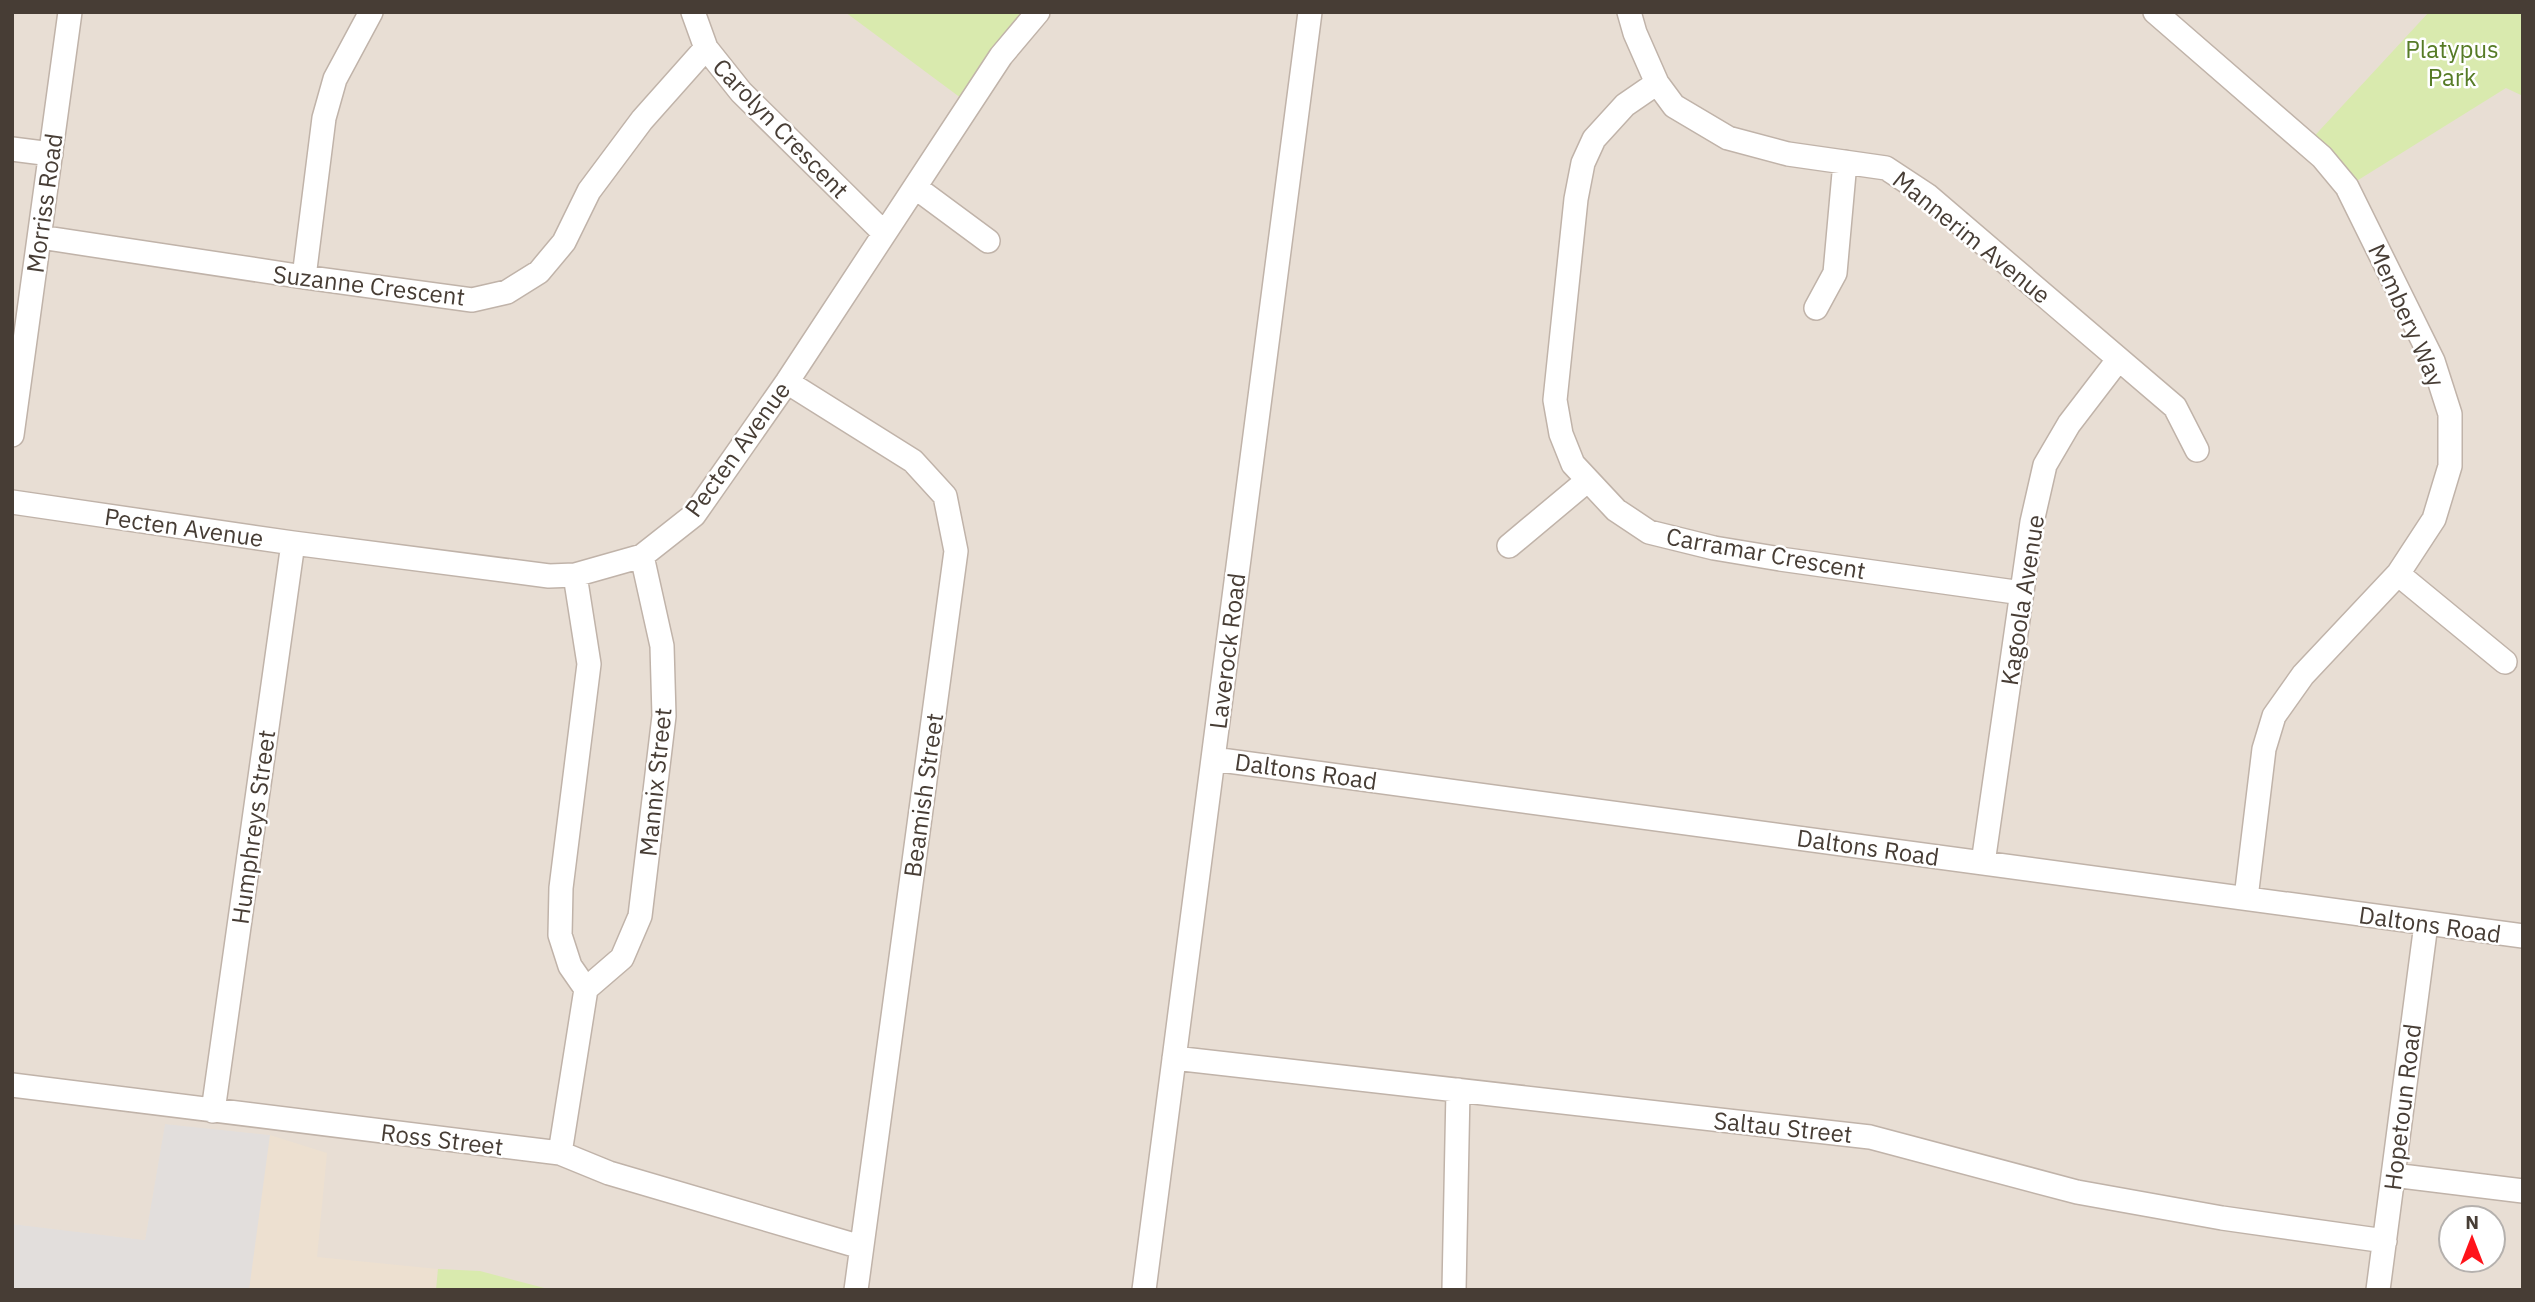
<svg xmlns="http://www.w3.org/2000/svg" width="2535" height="1302" viewBox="0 0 2535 1302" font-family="'IBM Plex Sans',sans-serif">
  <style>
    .residential { fill: #e8ded4; fill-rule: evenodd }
    .education { fill: #ede0d0 }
    .green { fill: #d9eaae }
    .parking { fill: #e2dedc }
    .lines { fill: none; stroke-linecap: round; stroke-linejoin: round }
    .minor-casing { stroke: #c0b3a9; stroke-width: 26 }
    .minor { stroke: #fff; stroke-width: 23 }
    .labels { text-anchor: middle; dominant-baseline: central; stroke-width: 5; stroke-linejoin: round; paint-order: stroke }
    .park-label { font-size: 24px; fill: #567b26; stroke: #fff }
    .street-label { font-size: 24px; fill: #473d35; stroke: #fff }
  </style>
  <rect width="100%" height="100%" fill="#f4ede7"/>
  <path class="residential" d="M12,12H2425L2513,76L2523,79V1290H12ZM2451,1218H2493V1260H2451Z"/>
  <path class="education" d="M165,1124L270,1135L327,1153L317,1257L438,1269L436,1290H12V1224L145,1240Z"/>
  <path class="green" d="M845,12H1038L969,104Z
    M2429,12H2523V96L2506,88L2347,187L2307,144Z
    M438,1269L480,1271L552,1290H436Z"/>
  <path class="parking" d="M165,1124L270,1135L249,1290H12V1224L145,1240Z"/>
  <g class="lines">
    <g class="minor-casing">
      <path id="minor" d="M693,12L706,48L741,92L884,233
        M1629,12L1635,33L1657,83L1674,106L1728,138L1788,154L1886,168L1927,195L2175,407L2197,450
        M2155,12L2322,157L2347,187L2433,361L2450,414V466L2434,519L2398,574L2303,675L2274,716L2264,749L2246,898
        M1657,83L1625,105L1594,139L1583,163L1576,199L1555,400L1561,434L1573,464L1616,510L1649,532L1714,548L1780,559L2022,593
        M12,149L51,154
        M915,187L988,241
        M40,237L304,277L472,300L507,292L539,272L564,242L589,191L642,120L706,48
        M304,277L324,118L335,79L371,12
        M1816,308L1835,273L1845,162
        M787,382L913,461L945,496L956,551L856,1290
        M12,435L70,12
        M12,502L293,543L549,576L575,575L642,556L694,515L787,382L1001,56L1038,12
        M1509,546L1588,480
        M2398,574L2505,662
        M575,575L589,664L561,888L560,935L570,966L586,989
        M1213,759L2523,936
        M1983,863L2032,522L2045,465L2069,424L2118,360
        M1174,1058L1870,1137L2077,1192L2222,1218L2385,1241
        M12,1085L560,1153L609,1173L861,1247
        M213,1111L293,543
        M560,1153L586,989L622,958L640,916L664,716L662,646L642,556
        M2393,1175L2523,1191
        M1144,1290L1310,12
        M1454,1290L1458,1090
        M2378,1290L2426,924"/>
    </g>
    <use href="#minor" class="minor"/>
  </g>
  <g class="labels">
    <g class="park-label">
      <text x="2452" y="49">Platypus<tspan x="2452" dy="28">Park</tspan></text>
    </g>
    <g class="street-label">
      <text transform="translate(781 128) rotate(46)">Carolyn Crescent</text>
      <text transform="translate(44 203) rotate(-82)">Morriss Road</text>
      <text transform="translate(1972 237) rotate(39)">Mannerim Avenue</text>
      <text transform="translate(369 285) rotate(7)">Suzanne Crescent</text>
      <text transform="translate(2407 315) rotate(66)">Membery Way</text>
      <text transform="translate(737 449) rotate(-54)">Pecten Avenue</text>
      <text transform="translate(184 527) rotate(8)">Pecten Avenue</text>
      <text transform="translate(1766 553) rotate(10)">Carramar Crescent</text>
      <text transform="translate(2022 600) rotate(-81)">Kagoola Avenue</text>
      <text transform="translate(1227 651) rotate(-83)">Laverock Road</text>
      <text transform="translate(1306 771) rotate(8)">Daltons Road</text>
      <text transform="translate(655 782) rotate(-84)">Mannix Street</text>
      <text transform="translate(923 795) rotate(-82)">Beamish Street</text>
      <text transform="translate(253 827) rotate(-82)">Humphreys Street</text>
      <text transform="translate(1868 847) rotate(8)">Daltons Road</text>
      <text transform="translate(2430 924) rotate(8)">Daltons Road</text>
      <text transform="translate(2402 1107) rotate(-83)">Hopetoun Road</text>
      <text transform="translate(1783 1127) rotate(6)">Saltau Street</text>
      <text transform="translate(442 1139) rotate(7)">Ross Street</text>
    </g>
  </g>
  <rect width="2535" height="1302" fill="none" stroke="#473d35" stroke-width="28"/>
  <g transform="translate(2472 1239)"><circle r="33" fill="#ffffff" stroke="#b5b1ae" stroke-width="2"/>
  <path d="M0-5L12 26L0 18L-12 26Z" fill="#ff131a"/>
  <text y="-10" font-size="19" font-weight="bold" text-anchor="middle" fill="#473d35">N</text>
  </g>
</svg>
